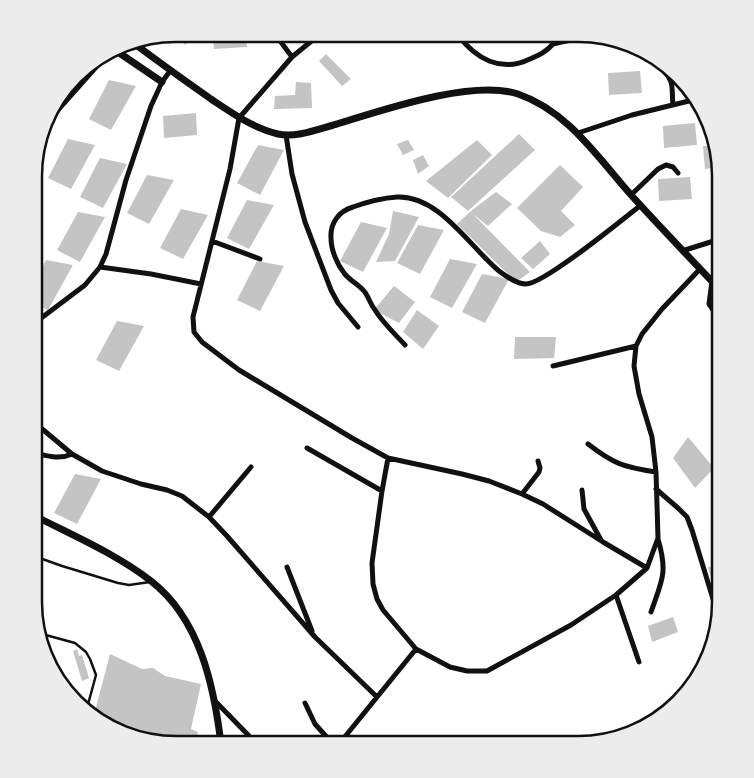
<svg xmlns="http://www.w3.org/2000/svg" width="754" height="778" viewBox="0 0 754 778" font-family="'Asap Condensed',sans-serif">
  <style>
    .building { fill: #c4c4c4 }
    .lines { fill: none; stroke-linecap: round; stroke-linejoin: round }
    .service { stroke: #111; stroke-width: 2.5 }
    .minor { stroke: #111; stroke-width: 5 }
    .tertiary { stroke: #111; stroke-width: 7 }
    .secondary { stroke: #111; stroke-width: 8 }
    .rim { fill: none; stroke: #111; stroke-width: 2.5 }
  </style>
  <rect width="100%" height="100%" fill="#fff"/>
  <path class="building" d="M177,34H201L185,45Z
    M213,34H246L247,47L214,49Z
    M497,35H530V38L498,40Z
    M326,54L351,79L342,86L319,61Z
    M640,71L642,93L609,95L608,73Z
    M109,80L136,86L111,130L89,119Z
    M296,82L311,83L312,108L274,109L275,96L295,95Z
    M196,113L197,135L164,138L163,116Z
    M695,123L697,145L664,148L663,126Z
    M519,134L535,150L468,211L451,197Z
    M68,139L95,145L71,189L48,178Z
    M408,140L414,150L403,155L397,144Z
    M477,140L492,155L448,198L426,181Z
    M258,145L284,150L260,195L237,183Z
    M703,146H713L720,167L705,169Z
    M423,155L429,166L418,174L413,160Z
    M100,158L127,164L103,208L80,197Z
    M560,165L583,187L561,211L575,225L560,237L541,231L517,208Z
    M147,175L174,180L149,224L127,213Z
    M690,177L692,199L659,201L658,179Z
    M496,192L512,204L488,226L473,214L530,272L516,282L457,224L471,211Z
    M247,200L274,205L249,249L227,238Z
    M181,209L208,215L183,259L160,248Z
    M393,211L419,217L395,261L376,262L389,234Z
    M78,212L105,217L80,262L57,250Z
    M361,222L387,228L363,272L340,261Z
    M418,225L444,230L420,274L397,263Z
    M540,241L550,254L533,269L521,258Z
    M450,259L477,264L452,308L430,297Z
    M46,260L73,265L48,310L36,304V280Z
    M257,261L284,266L260,311L237,300Z
    M482,274L509,279L485,323L462,312Z
    M394,286L415,302L399,323L374,310Z
    M417,310L439,326L423,349L403,332Z
    M117,321L144,326L119,371L96,360Z
    M515,337H556L554,358L514,359Z
    M688,437L714,468L695,488L673,458Z
    M75,474L101,479L77,524L54,513Z
    M720,565V579L712,581L708,567Z
    M673,617L678,632L652,642L648,626Z
    M77,649L79,656L82,655L89,678L82,681L73,651Z
    M110,654L142,669L153,668L165,676L201,684L191,729L198,732L196,741L204,744H167L105,725L94,715Z"/>
  <g class="lines">
    <path class="service" d="M34,556L62,566L118,583L129,585L150,582
      M42,634L75,643L86,652L90,659L96,675L87,708"/>
    <path class="minor" d="M275,34L292,57
      M320,34L292,57L239,118L230,169L193,317L194,332L202,342L239,370L352,438L388,458L462,474L489,481L522,494L543,504L603,542L647,568
      M458,35C476,59 501,73 530,59C539,55 546,52 553,44C563,42 576,37 587,39C609,41 663,59 671,82C673,88 672,98 673,105
      M551,35L553,44
      M578,133L632,115L697,99
      M286,135L292,174L305,222L331,290L338,303L358,327
      M631,195L658,169L666,165L673,167L678,173
      M212,241L260,259
      M682,251L720,239
      M100,267L151,274L201,284
      M712,281L709,304L720,320
      M36,322L85,285L100,267L106,254L126,180L151,106L162,82L170,71
      M405,345C395,334 383,323 375,310C370,304 369,297 364,291C358,284 349,280 344,273C337,264 331,250 331,238C330,223 339,211 353,207C367,202 382,198 397,197C439,195 470,247 499,271C506,276 516,284 526,284C544,284 622,220 641,205
      M553,366L636,346
      M35,423L72,454L102,471L141,484L167,490L182,496L209,517L227,536L315,637L377,697
      M588,444C614,464 623,467 656,472
      M307,448L382,491
      M35,453C48,456 59,460 72,454
      M388,458L382,491L372,563L373,584L377,599L383,610L416,649L450,667L467,671H487L571,625L616,595L647,568L658,538L656,472L652,437L639,394L634,366L636,346L642,334L662,309L700,269
      M656,489L679,509L687,517L692,530L713,599L720,608
      M582,490L584,509L601,540
      M522,494L539,472L540,468L538,461
      M209,517L251,467
      M287,567L312,631
      M616,595L639,662
      M651,612C662,580 668,573 658,539
      M216,702L257,744
      M305,703L315,724L333,744
      M339,744L416,649"/>
    <path class="tertiary" d="M131,41C157,61 184,80 211,99C232,113 253,128 278,134C297,138 318,129 337,124C383,110 472,79 518,94C568,111 598,158 632,196C661,228 691,259 720,290
      M115,50L162,82
      M35,516C74,536 116,554 151,581C200,619 214,686 221,744"/>
    <path class="secondary" d="M47,120L103,57"/>
  </g>
  <path d="M0 0H754V778H0ZM176 42H578A134 134 0 0 1 712 176V602A134 134 0 0 1 578 736H176A134 134 0 0 1 42 602V176A134 134 0 0 1 176 42Z" fill="#ececec" fill-rule="evenodd"/>
  <path class="rim" d="M176 42H578A134 134 0 0 1 712 176V602A134 134 0 0 1 578 736H176A134 134 0 0 1 42 602V176A134 134 0 0 1 176 42Z"/>
</svg>
